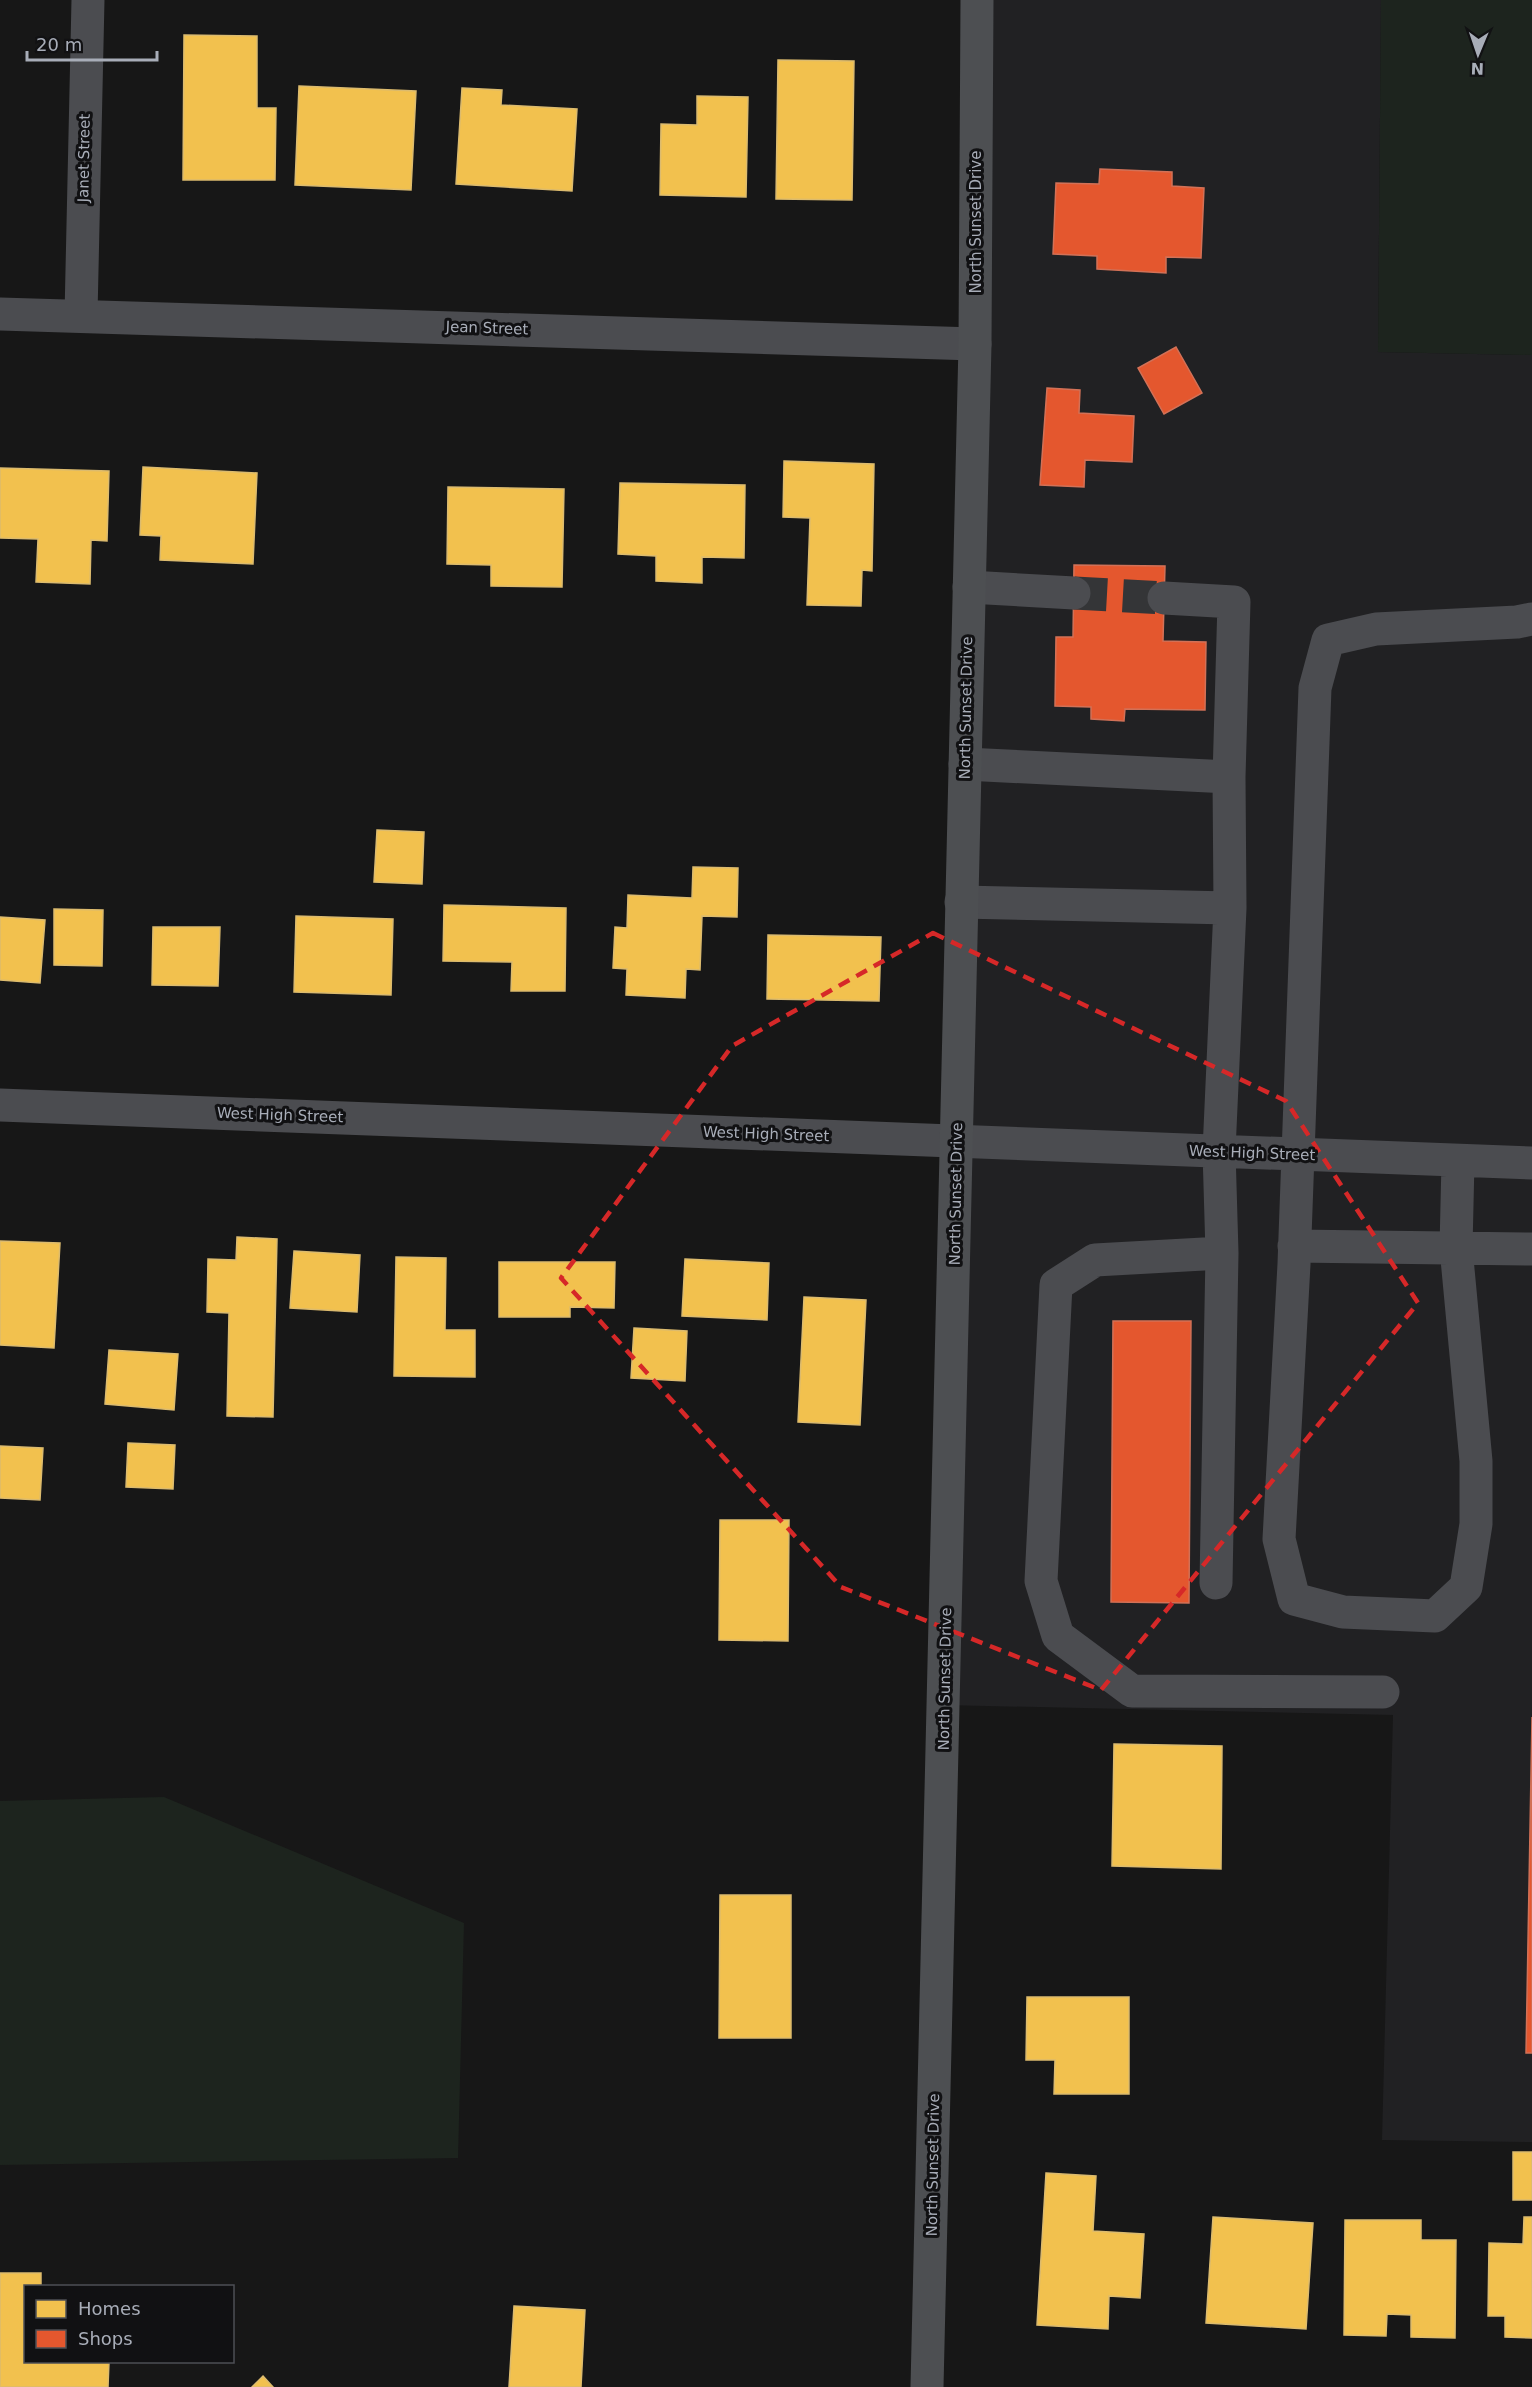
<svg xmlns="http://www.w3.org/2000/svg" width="1532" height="2387" viewBox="0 0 1532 2387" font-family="'DejaVu Sans',sans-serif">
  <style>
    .built { fill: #212123 }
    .green { fill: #1d241e }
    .homes { fill: #f2c14e; stroke: #dcbb6e; stroke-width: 1.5 }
    .shops { fill: #e4572e; stroke: #d27157; stroke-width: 1.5 }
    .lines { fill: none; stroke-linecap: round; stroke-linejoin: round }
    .minor-tunnel { stroke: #343537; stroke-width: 33; stroke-dasharray: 33 16; stroke-linecap: butt }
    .minor { stroke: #4b4c50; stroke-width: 33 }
    .major { stroke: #4d4f52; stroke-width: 33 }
    .marked { fill: none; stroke: #d62828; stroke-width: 4.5; stroke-dasharray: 12 8; stroke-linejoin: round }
    .labels { text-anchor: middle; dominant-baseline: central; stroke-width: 6; stroke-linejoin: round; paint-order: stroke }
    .street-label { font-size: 15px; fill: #a8adb8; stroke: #111113 }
  </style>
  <rect width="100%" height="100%" fill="#171717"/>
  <path class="built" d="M977,0H1381L1378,352L1532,355V2142L1382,2140L1393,1715L944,1705Z"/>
  <path class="green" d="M1381,0H1532V355L1378,352Z
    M164,1797L464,1923L458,2158L0,2165V1801Z"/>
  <path class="homes" d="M184,35L257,36V108H276L275,180H183Z
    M778,60L854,61L852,200L776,199Z
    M299,86L416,91L411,190L295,185Z
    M462,88L502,90L501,105L577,109L572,191L456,184Z
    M697,96L748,97L746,197L660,195L661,124L697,125Z
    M784,461L874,464L872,571L862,570L861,606L807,605L810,518L783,517Z
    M143,467L257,473L253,564L160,560L161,536L140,535Z
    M0,468L109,471L107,541L91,540L90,584L36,582L38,539L0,538Z
    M620,483L745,485L744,558L702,557V583L656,581V556L618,554Z
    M448,487L564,489L562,587L491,586V565L447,564Z
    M377,830L424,832L422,884L374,882Z
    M693,867L738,868L737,917L702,916L700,970L686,969L685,998L626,995L627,969L613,968L615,927L627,928L628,895L692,898Z
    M444,905L566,908L565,991H511L512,962L443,961Z
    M54,909L103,910L102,966L54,965Z
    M296,916L393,919L391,995L294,992Z
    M0,917L45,920L40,983L0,980Z
    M153,927H220L218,986L152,985Z
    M768,935L881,937L879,1001L767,999Z
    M237,1237L277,1239L273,1417L227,1416L229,1313L207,1312L208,1259L236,1260Z
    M0,1241L60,1243L54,1348L0,1345Z
    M294,1251L360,1255L357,1312L290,1308Z
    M396,1257L446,1258L445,1330H475V1377L394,1376Z
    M685,1259L769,1263L767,1320L682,1316Z
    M499,1262H615L614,1308L570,1307V1317H499Z
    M804,1297L866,1300L860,1425L798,1422Z
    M634,1328L687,1331L685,1381L631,1378Z
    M109,1350L178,1354L174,1410L105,1404Z
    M128,1443L175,1445L173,1489L126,1487Z
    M0,1446L43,1448L40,1500L0,1498Z
    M720,1520H789L788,1641L719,1640Z
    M1114,1744L1222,1746L1221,1869L1112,1866Z
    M720,1895H791V2038H719Z
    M1027,1997H1129V2094H1054L1055,2060H1026Z
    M1513,2152H1532V2200H1513Z
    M1046,2173L1096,2176L1093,2231L1144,2234L1140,2298L1109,2296L1108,2329L1037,2325Z
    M1213,2217L1313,2223L1306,2329L1206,2323Z
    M1524,2217H1532V2338L1505,2337V2316H1488L1489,2243L1523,2244Z
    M1345,2220H1421V2240H1456L1455,2338L1411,2337V2315L1387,2314L1386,2336L1344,2335Z
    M0,2273H41V2286H26V2362H109L108,2387H0Z
    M514,2306L585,2310L581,2387H509Z
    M263,2376L273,2387H252Z"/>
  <path class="shops" d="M1100,169L1172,172V186L1204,188L1201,258L1166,257V273L1097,269V256L1053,254L1056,183L1099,184Z
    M1176,347L1202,393L1164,414L1138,368Z
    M1047,388L1080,390L1079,413L1134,416L1132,462L1085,460L1084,487L1040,485Z
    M1074,565L1165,566L1163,641L1206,642L1205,710L1125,709L1124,721L1091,719V707L1055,706L1056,637H1073Z
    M1113,1321H1191L1189,1603L1111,1602Z
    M1532,1717V2053H1526Z"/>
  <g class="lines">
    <path class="minor-tunnel" d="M1074,593L1164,598"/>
    <path class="minor" d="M0,314L975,344
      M81,315L88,0
      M969,587L1074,593
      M1164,598L1234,602L1229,777L1230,908L1219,1151L1222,1253L1095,1260L1056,1285L1041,1581L1058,1636L1132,1691L1383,1692
      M965,764L1229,777
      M961,902L1230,908
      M0,1105L1532,1163
      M1458,1161L1456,1248L1476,1461V1524L1466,1587L1435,1616L1343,1612L1294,1599L1279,1539L1294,1264L1315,688L1328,640L1376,629L1517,622L1532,619
      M1294,1246L1532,1249
      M1216,1583L1222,1253"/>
    <path class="major" d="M927,2387L975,344L977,0"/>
  </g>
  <path class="marked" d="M933,933L1286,1101L1418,1303L1101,1690L841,1587L561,1278L732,1046Z"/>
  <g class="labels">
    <g class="street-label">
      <text transform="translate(84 158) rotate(-89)">Janet Street</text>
      <text transform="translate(976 222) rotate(-90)">North Sunset Drive</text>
      <text transform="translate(487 328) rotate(2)">Jean Street</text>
      <text transform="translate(966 708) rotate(-89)">North Sunset Drive</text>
      <text transform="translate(280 1115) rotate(2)">West High Street</text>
      <text transform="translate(766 1134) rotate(2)">West High Street</text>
      <text transform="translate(1252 1153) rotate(2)">West High Street</text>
      <text transform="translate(956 1194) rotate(-89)">North Sunset Drive</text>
      <text transform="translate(945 1679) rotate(-89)">North Sunset Drive</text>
      <text transform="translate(933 2165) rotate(-89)">North Sunset Drive</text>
    </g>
  </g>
  <rect x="24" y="2285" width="210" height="78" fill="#111113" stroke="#4d4f55" stroke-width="1.5"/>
  <rect x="36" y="2300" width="30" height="18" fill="#f2c14e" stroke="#4d4f55" stroke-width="1.5"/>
  <text x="78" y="2315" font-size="18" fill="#a8adb8">Homes</text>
  <rect x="36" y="2330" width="30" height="18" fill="#e4572e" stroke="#4d4f55" stroke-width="1.5"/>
  <text x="78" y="2345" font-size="18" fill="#a8adb8">Shops</text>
  <g transform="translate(1478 54) rotate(182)" stroke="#111113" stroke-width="4.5" paint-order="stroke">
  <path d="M0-4.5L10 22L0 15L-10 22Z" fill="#a8adb8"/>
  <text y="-9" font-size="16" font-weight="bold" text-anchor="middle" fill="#a8adb8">N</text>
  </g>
  <path d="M27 51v9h130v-9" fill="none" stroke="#a8adb8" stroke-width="3"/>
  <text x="36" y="51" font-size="18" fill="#a8adb8" stroke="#111113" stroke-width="4.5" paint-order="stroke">20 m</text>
</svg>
